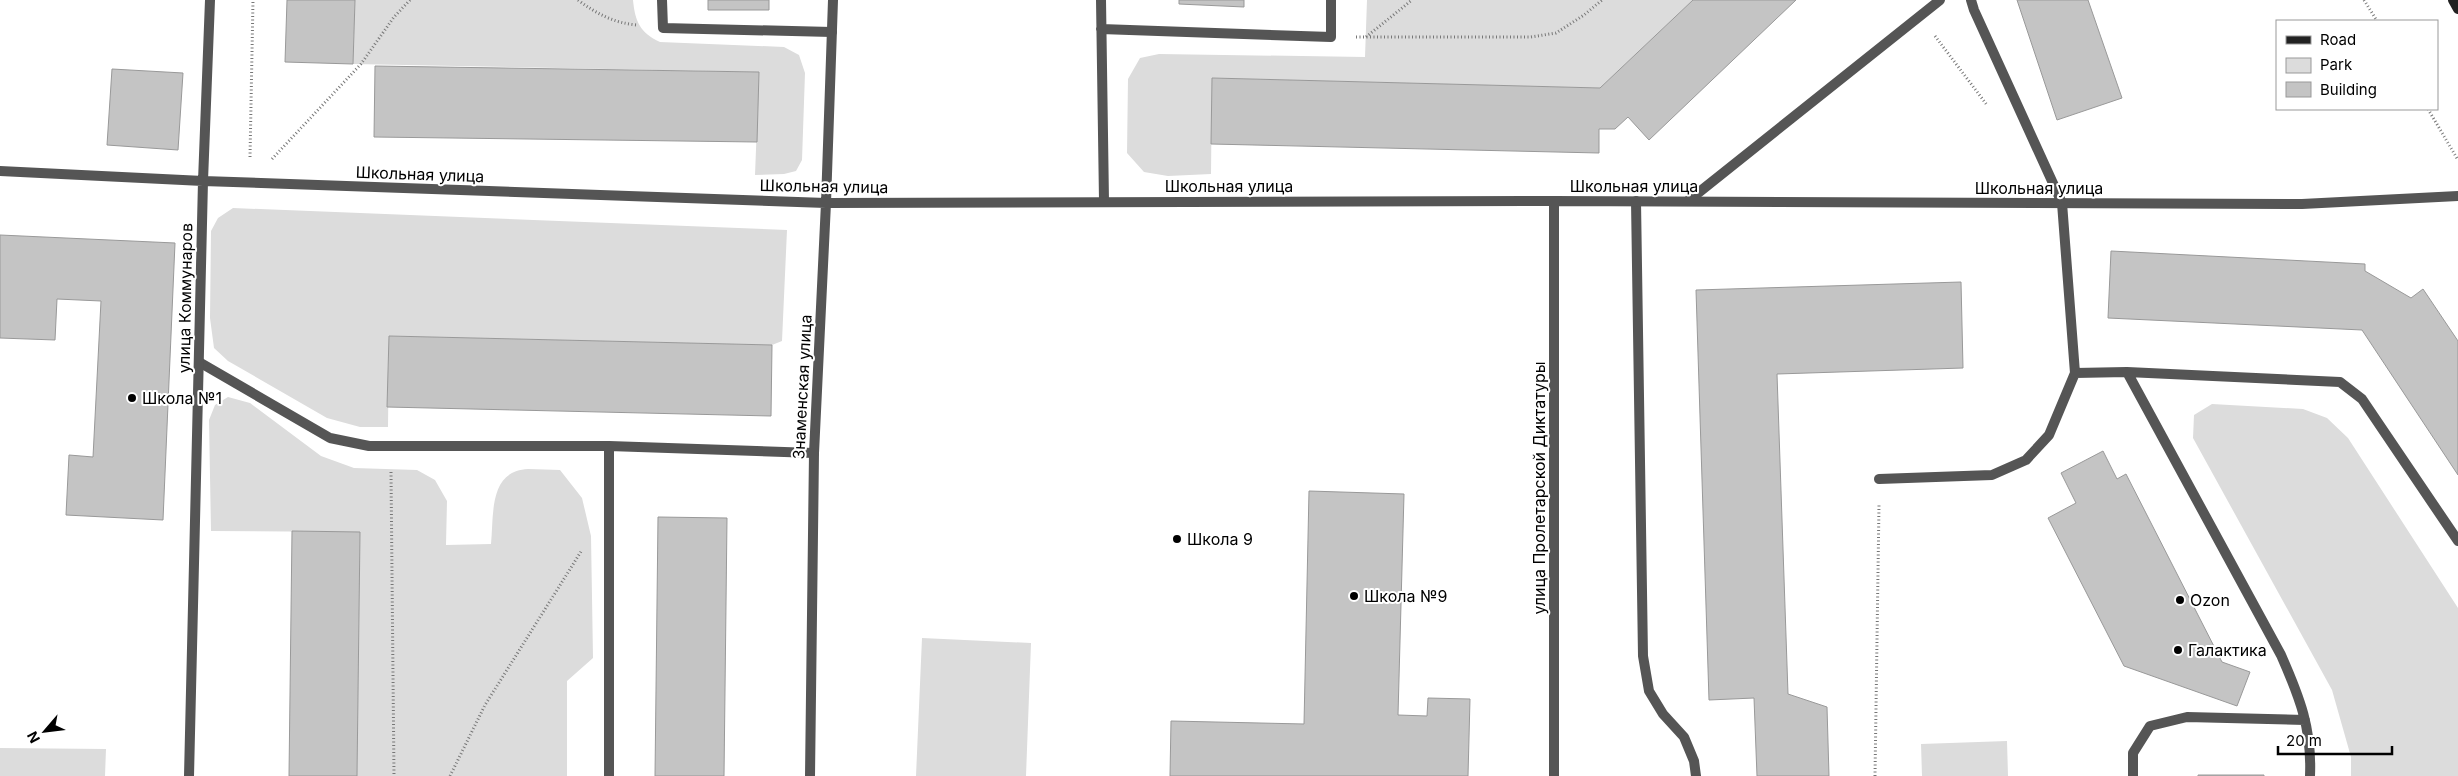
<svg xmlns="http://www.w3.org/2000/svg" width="2458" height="776" viewBox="0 0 2458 776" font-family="Inter,sans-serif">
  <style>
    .green { fill: #dcdcdc }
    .building { fill: #c4c4c4; stroke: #999 }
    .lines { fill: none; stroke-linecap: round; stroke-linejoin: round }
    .path { stroke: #777; stroke-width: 3; stroke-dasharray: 1 2.5; stroke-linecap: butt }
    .lane { stroke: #555; stroke-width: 10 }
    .street { stroke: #555; stroke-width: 10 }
    .secondary { stroke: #222; stroke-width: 10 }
    .poi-dot { fill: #000; stroke: #fff; stroke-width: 2 }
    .labels { text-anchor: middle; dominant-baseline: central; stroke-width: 4; stroke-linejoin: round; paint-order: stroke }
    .street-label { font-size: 16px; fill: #000; stroke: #fff }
    .poi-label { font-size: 16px; fill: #000; stroke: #fff; text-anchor: start }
  </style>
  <rect width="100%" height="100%" fill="#fff"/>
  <path class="green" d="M355,0H633C635,21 640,33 660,42L784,47L799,55L805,73L802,160L796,171L784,174L755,175L759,72L353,64Z
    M1367,0H1693L1600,88L1212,78L1211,174L1168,176L1144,172L1127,153L1128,79L1140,58L1159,54L1365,57Z
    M233,208L787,230L782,341L772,345L389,336L388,427H360L327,418L228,361L214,348L210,318L211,231L218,218Z
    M228,397L250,403L321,456L354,468L417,470L435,480L447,501L446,545L491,544C494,516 488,471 528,469C539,469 550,470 560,470L582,498L591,536L593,658L567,681V776H357L360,532L211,531L209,420L215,405Z
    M2212,404L2303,409L2327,418L2348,438L2458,608V776H2351V757L2332,690L2193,438L2194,415Z
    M922,638L1031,643L1026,776H916Z
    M2007,741L2008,776H1922L1921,744Z
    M0,748L106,749L105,776H0Z"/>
  <path class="building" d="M287,0H355L353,64L285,62Z
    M708,0H769V10H708Z
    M1179,0H1244V7L1179,4Z
    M1693,0H1796L1649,140L1628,117L1615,129H1599V153L1211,144L1212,78L1600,88Z
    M2017,0H2088L2122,98L2057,120Z
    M375,66L759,72L757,142L374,137Z
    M112,69L183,73L178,150L107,145Z
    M0,235L175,243L163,520L66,515L69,455L93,457L101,301L57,299L55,340L0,338Z
    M2111,251L2365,264V271L2411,298L2423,289L2458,341V475L2362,330L2108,318Z
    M1961,282L1963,368L1777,374L1788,694L1827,707L1829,776H1757L1754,698L1709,700L1696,290Z
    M389,336L772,345L771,416L387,407Z
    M2103,451L2117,479L2126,474L2222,662L2250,672L2237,706L2124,666L2048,518L2076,503L2061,473Z
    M1309,491L1404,494L1398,715L1427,716L1428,698L1470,699L1468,776H1170L1171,721L1304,724Z
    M658,517L727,518L724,776H655Z
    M292,531L360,532L357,776H289Z
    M2198,775H2264V776H2198Z"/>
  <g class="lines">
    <path class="path" d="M578,0C597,14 614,23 637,25
      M2364,0L2377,21
      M1935,36L1987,105
      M1356,37H1531L1556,33L1584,15L1602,0
      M1366,37L1412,0
      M2428,109L2458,160
      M250,157L253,0
      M272,159L361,64L394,17L410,0
      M391,472L394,776
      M450,776L485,705L582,550
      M1875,776L1879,504"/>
    <path class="lane" d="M662,0L663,28L832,32
      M1101,0L1104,201
      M1971,0L1974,10L2062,203L2075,373L2127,372L2281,655C2300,698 2312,729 2310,776
      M1101,29L1331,37V0
      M1636,201L1643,656L1649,691L1663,714L1684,737L1694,761L1696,776
      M1688,201L1940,0
      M199,362L330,438L369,446H609L814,453
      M2127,372L2340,382L2362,399L2458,541
      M1879,479L1992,475L2026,460L2049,435L2075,373
      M609,776V446
      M2133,776V753L2150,726L2187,717L2305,720"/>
    <path class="street" d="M0,171L203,181L826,203L1554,201L2302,204L2458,196
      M189,776L203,181L210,0
      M810,776L814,453L826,203L833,0
      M1554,776V201"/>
    <path class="secondary" d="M2453,0L2458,9"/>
  </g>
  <g class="poi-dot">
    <circle cx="132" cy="398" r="5"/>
    <circle cx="1177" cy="539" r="5"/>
    <circle cx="1354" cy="596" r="5"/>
    <circle cx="2180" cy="600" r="5"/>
    <circle cx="2178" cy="650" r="5"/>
  </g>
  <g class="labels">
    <g class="street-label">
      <text transform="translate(420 174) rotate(2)">Школьная улица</text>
      <text transform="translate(824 186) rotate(1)">Школьная улица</text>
      <text x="1229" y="186">Школьная улица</text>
      <text x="1634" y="186">Школьная улица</text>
      <text x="2039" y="188">Школьная улица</text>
      <text transform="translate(185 298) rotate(-89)">улица Коммунаров</text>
      <text transform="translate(802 387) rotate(-87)">Знаменская улица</text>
      <text transform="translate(1539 488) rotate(-90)">улица Пролетарской Диктатуры</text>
    </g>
    <g class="poi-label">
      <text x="142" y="398">Школа №1</text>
      <text x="1187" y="539">Школа 9</text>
      <text x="1364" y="596">Школа №9</text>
      <text x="2190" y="600">Ozon</text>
      <text x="2188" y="650">Галактика</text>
    </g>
  </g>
  <rect x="2276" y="20" width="162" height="90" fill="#ffffff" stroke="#999999"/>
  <rect x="2286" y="36" width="25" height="8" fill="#222222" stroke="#999999"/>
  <text x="2320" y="45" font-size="15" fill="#000000">Road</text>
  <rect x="2286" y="58" width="25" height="15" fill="#dcdcdc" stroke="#999999"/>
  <text x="2320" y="70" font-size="15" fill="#000000">Park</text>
  <rect x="2286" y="82" width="25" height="15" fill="#c4c4c4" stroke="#999999"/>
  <text x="2320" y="95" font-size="15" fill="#000000">Building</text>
  <g transform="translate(45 731) rotate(242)" stroke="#ffffff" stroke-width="4" paint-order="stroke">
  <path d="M0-4L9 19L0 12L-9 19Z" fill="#000000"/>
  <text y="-8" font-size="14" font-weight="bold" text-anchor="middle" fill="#000000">N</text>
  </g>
  <path d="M2278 746v8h114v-8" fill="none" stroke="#000000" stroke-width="2.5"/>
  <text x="2286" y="746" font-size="15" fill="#000000" stroke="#ffffff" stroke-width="4" paint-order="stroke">20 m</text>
</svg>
